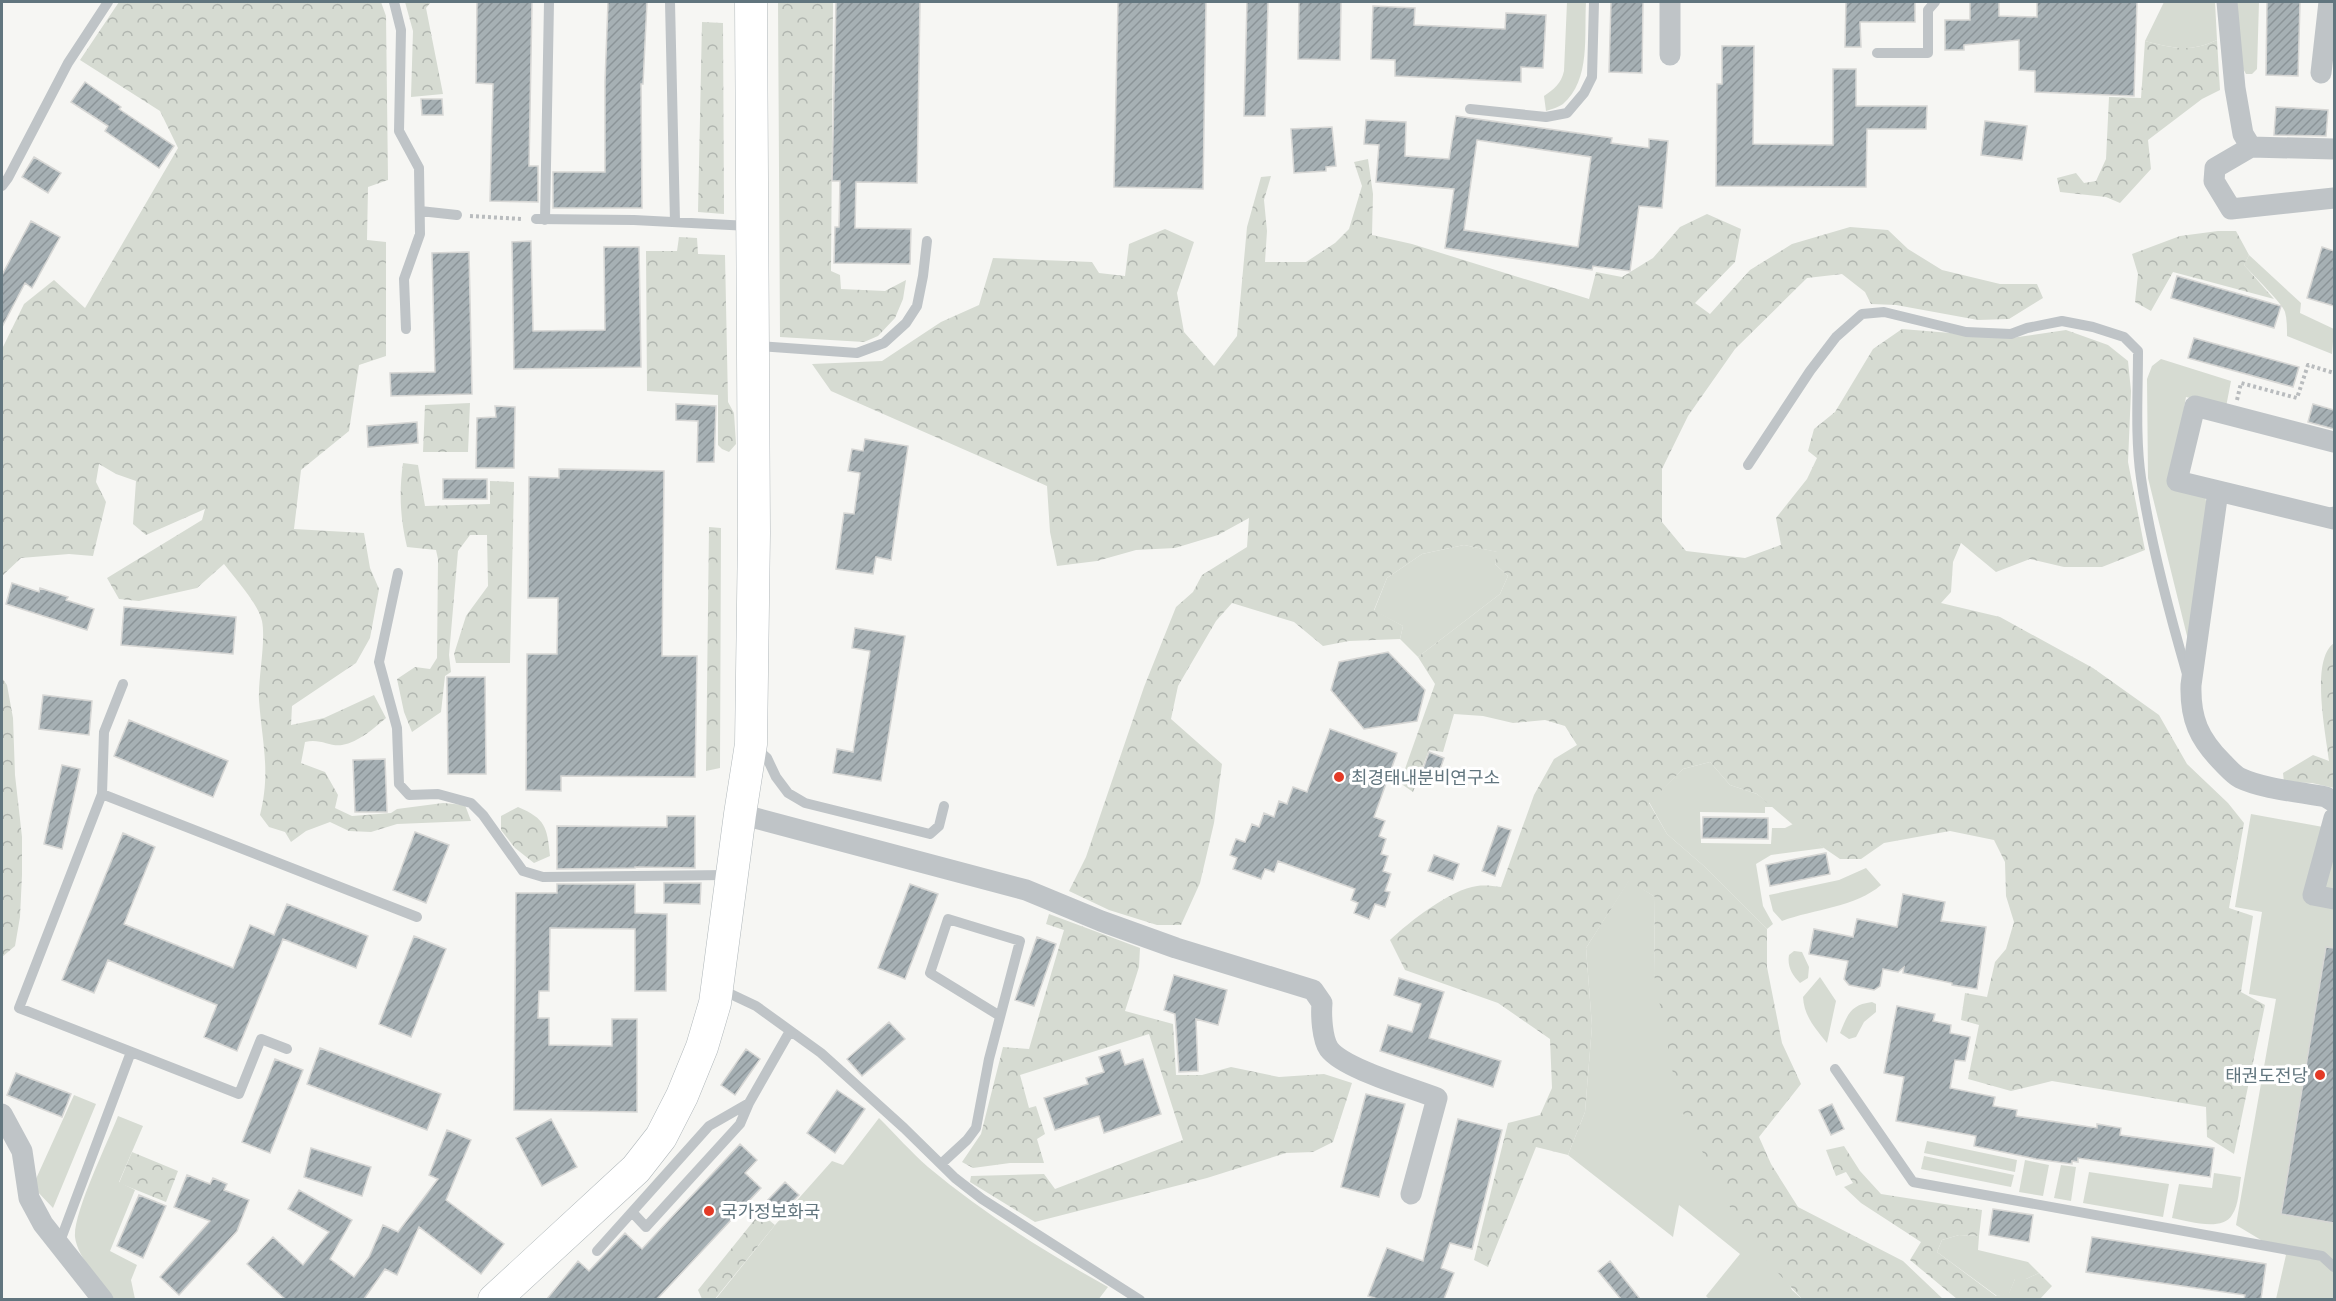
<svg xmlns="http://www.w3.org/2000/svg" width="2336" height="1301" viewBox="0 0 2336 1301" font-family="'Public Sans','Noto Sans KR',sans-serif">
  <style>
    .green { fill: #d6dbd2 }
    .forest { fill: url(#forest-crowns) }
    .building { fill: url(#building-hatch); stroke: #d7d7d5; stroke-width: 1.5; fill-rule: evenodd }
    .lines { fill: none; stroke-linecap: round; stroke-linejoin: round }
    .secondary-casing { stroke: #b1b8bb; stroke-width: 33 }
    .path { stroke: #b9bcbe; stroke-width: 4; stroke-dasharray: 3 3; stroke-linecap: butt }
    .lane { stroke: #bfc4c7; stroke-width: 10 }
    .street { stroke: #bfc4c7; stroke-width: 21 }
    .secondary { stroke: #fff; stroke-width: 32 }
    .poi-dot { fill: #e33a26; stroke: #fff; stroke-width: 2 }
    .labels { text-anchor: middle; dominant-baseline: central; stroke-width: 6; stroke-linejoin: round; paint-order: stroke }
    .poi-label { font-size: 18px; fill: #61757e; stroke: #fff; text-anchor: start }
  </style>
  <defs>
    <pattern id="forest-crowns" width="20" height="18" patternUnits="userSpaceOnUse" patternTransform="scale(1.5)"><rect width="20" height="18" fill="#d6dbd2"/><path d="M2 6a3 3 0 1 1 6 0M12 15a3 3 0 1 1 6 0" fill="none" stroke="#b1b6b0"/></pattern>
    <pattern id="building-hatch" width="6" height="6" patternUnits="userSpaceOnUse" patternTransform="scale(1.5)"><rect width="6" height="6" fill="#a6b0b4"/><path d="M-1 1l2-2M0 6l6-6M5 7l2-2" fill="none" stroke="#8b9498"/></pattern>
  </defs>
  <rect width="100%" height="100%" fill="#f6f6f3"/>
  <path class="green" d="M1567,2H1586C1584,35 1591,80 1563,104C1559,107 1552,109 1546,111L1544,96C1554,89 1561,84 1564,71Z
    M2164,2H2215L2217,40C2189,53 2173,48 2145,41Z
    M2237,2H2259L2257,69L2252,74H2246L2241,65Z
    M2249,255L2301,303L2300,313L2334,329L2332,354L2287,336C2287,328 2287,319 2285,312C2283,304 2252,274 2244,265Z
    M2161,359L2231,381L2226,407L2186,397L2171,484L2205,495L2207,507L2190,648L2148,478L2147,379L2152,366Z
    M1464,545L1498,552L1495,564L1508,576L1500,594L1418,657L1400,639L1403,626L1374,611L1387,578L1422,554Z
    M1710,762L1730,785L1757,794L1774,807H1765V813L1700,812L1701,843L1771,844L1772,828H1785L1793,824L1824,848L1771,855L1756,864L1763,906L1773,924L1767,929L1705,867L1667,834L1649,802L1683,769Z
    M2251,814L2323,827L2334,848V1299H2276L2286,1255L2236,1225L2276,999L2249,994L2262,912L2235,907Z
    M1866,868L1881,885C1856,907 1814,909 1782,921L1773,911L1769,895L1839,880Z
    M1629,880L1655,897L1654,974L1792,1290L1802,1299H1709L1706,1296L1740,1254L1679,1205L1673,1237L1568,1155L1585,1112L1592,1026L1586,948Z
    M1794,951L1802,952L1809,967L1808,978L1800,983C1792,975 1787,966 1789,955Z
    M1820,977L1836,1001L1827,1043C1815,1028 1804,1016 1803,997Z
    M1872,1002L1876,1004V1012L1864,1022L1856,1037L1849,1039L1840,1033C1848,1014 1850,1005 1872,1002Z
    M74,1095L96,1104L53,1208L35,1189V1181Z
    M118,1116L143,1126L119,1182L135,1190L110,1251L137,1265L131,1280L135,1299H114C102,1283 77,1257 75,1237C73,1213 108,1142 118,1116Z
    M879,1118C895,1134 911,1152 928,1167C983,1213 1045,1252 1108,1287L1098,1300H715L775,1225L832,1161L843,1165Z
    M1927,1141L2017,1160L2015,1172L1924,1153Z
    M1924,1156L2014,1175L2011,1187L1921,1169Z
    M2025,1160L2049,1165L2043,1196L2019,1192Z
    M2061,1165L2076,1167L2071,1201L2054,1198Z
    M2089,1172L2169,1184L2163,1217L2083,1203Z
    M2214,1173L2241,1177C2239,1188 2239,1205 2232,1215C2222,1232 2188,1221 2172,1218L2179,1184L2212,1188Z
    M1959,1235L1979,1236L1978,1250L2028,1262L2039,1273L2026,1279H2015L2009,1294L1997,1296L1937,1252L1942,1240Z"/>
  <path class="forest" d="M119,2H381L386,16L388,180L368,187L367,240L386,242V356L359,365L349,431L301,470L294,529L364,533L370,568L379,589L370,638L356,663L292,706L291,725L324,718L374,695L386,718C374,728 359,742 342,745C330,747 320,738 305,742L301,763L325,772L338,795L335,808L352,816L391,813L397,809L443,803L465,805L471,821L397,824L371,832L349,831L330,822L306,831L291,842L285,832L269,827L260,815C271,772 262,742 259,700C258,678 266,642 262,621C259,605 235,578 224,564L197,588L139,601L119,599L107,578L202,520L205,509L146,535L133,524L136,481L116,474L99,464L96,482L106,502L93,556L69,554L21,558L2,576V349L24,304L54,280L85,308L178,148L160,111L80,60Z
    M405,2H431L426,8L443,94L411,97L413,31Z
    M778,2H833L831,271L840,275L841,289L885,291L906,280L903,299L895,318L878,336L864,342L780,337Z
    M702,22L723,23L724,214L698,212Z
    M2217,40L2220,90L2202,99L2148,140L2151,169L2120,203L2106,197L2060,192L2057,178L2076,173L2084,183L2096,181L2106,159L2109,97L2141,98L2145,41C2173,48 2189,53 2217,40Z
    M1368,159L1373,194L1372,235L1412,244L1589,299L1596,272L1622,277L1653,258L1680,227L1707,214L1741,229L1735,262L1695,303L1710,314L1750,270L1792,244L1850,227L1888,230L1908,249L1942,270L2000,284H2037L2043,298L2009,319L1978,320L1896,305L1871,304L1865,292L1842,274L1807,278L1735,349L1688,416L1662,469V522L1686,551L1745,558L1781,545L1776,518L1807,479L1817,458L1808,451L1814,429L1835,412L1873,349L1902,329L2011,338L2066,330L2108,345L2128,361L2131,391L2128,462L2145,550L2102,567H2064L2030,559L1996,572L1961,543L1953,562L1951,592L1941,603L2000,617L2093,668L2159,715L2187,764L2228,803L2244,823L2229,908L2253,916L2241,992L2265,1005L2234,1154L2207,1137L2206,1107L2052,1081L2011,1091L1968,1079L1979,1025L1961,1020L1965,993L1987,997L1995,962L2006,949L2014,922L2006,896L2005,862L1994,840L1950,831L1884,843L1861,859H1840L1805,835L1757,794L1730,785L1710,762L1683,769L1649,803L1667,834L1705,867L1767,929V967L1782,1043L1801,1084L1759,1137L1771,1164L1798,1207L1903,1261L1943,1299H1802L1745,1237L1679,1105L1654,974L1655,897L1629,881L1586,948L1592,1026L1585,1112L1568,1155L1536,1147L1488,1267L1474,1260L1508,1123L1540,1115L1552,1088L1550,1039L1498,1003L1405,970L1390,940C1409,922 1451,889 1477,886C1485,885 1493,886 1501,887L1534,795L1554,759L1577,745L1565,726L1545,720L1513,723L1483,716L1454,714L1443,752L1429,750L1413,792L1400,783L1435,684L1418,657L1500,594L1508,576L1495,564L1497,552L1464,545L1422,554L1387,578L1374,610L1403,626L1400,639L1349,641L1323,646L1294,622L1232,603L1216,621L1178,686L1171,719L1222,764L1214,823L1200,883L1181,925H1157L1109,910L1069,891L1086,857L1144,687L1176,607L1193,592L1202,575L1247,547L1249,518L1218,535L1175,548L1136,550L1097,561L1057,566L1050,532L1047,486L831,391L812,364L882,361L941,322L979,305L993,258L1092,262L1099,273L1125,276L1129,244L1165,229L1194,242L1177,293L1184,332L1214,366L1237,336L1247,227L1261,177L1271,176L1264,200L1267,231L1265,262H1306L1335,243L1349,229L1362,186L1354,162Z
    M2218,231H2236L2249,255L2244,265L2274,299L2173,272L2151,311L2135,302L2138,274L2132,254L2180,236Z
    M679,237L697,238L698,254L725,255L728,402L734,413L736,444L729,452L722,449L718,445V395L647,391L646,251H677Z
    M470,403L468,452H423L425,405Z
    M403,463L418,465L425,506L490,504V481L514,482L510,663H456L454,654L466,616L488,586L487,535H470L458,551L449,655L451,672L445,676L441,712L412,732L404,712L397,679L415,667L430,669L437,658L438,559L436,550L407,547C400,518 399,492 403,463Z
    M709,527L721,528L720,768L706,771Z
    M2334,643V788L2312,783L2284,782L2283,773L2313,755L2329,761C2326,734 2310,660 2334,643Z
    M2,678L7,685L13,718L15,775L22,837V875L20,917L15,946L2,957Z
    M518,807C546,819 547,827 550,856L534,863L515,848L501,830V816Z
    M1049,914L1140,948L1139,967L1125,1011L1173,1024L1176,1075H1202L1231,1067L1279,1077L1324,1074L1352,1083L1333,1142L1313,1152L1286,1153L1207,1178L1035,1222L970,1182L971,1176L1044,1174L1055,1189L1183,1140L1149,1034L1020,1075L1029,1108L1036,1106L1045,1134L1037,1139L1044,1163H1010L973,1168L962,1162L981,1134L1003,1047L1029,1049L1064,930L1046,924Z
    M1844,1146L1860,1171L1881,1194L1982,1210L1979,1236L1959,1235L1942,1240L1937,1252L1996,1296L2009,1293L2015,1279H2026L2039,1273L2052,1286L2040,1299H1957L1910,1260L1921,1242L1861,1203L1844,1187L1853,1183L1846,1172L1836,1176L1826,1150Z
    M132,1152L178,1171L166,1202L119,1183Z
    M760,1213L775,1225L715,1299H702L698,1290Z"/>
  <path class="building" d="M477,2H532L529,166H538V202L490,201L493,84L476,83Z
    M608,2H647L643,84H641L642,208H553V172H605V82Z
    M836,2H920L917,183L856,182L855,228L911,229L910,264L834,263L835,227H839L840,181H832Z
    M1118,2H1206L1203,189L1114,187Z
    M1247,2H1268L1265,116H1244Z
    M1299,2H1341L1340,60L1298,59Z
    M1611,2H1643L1642,73L1609,72Z
    M1846,2H1915V22H1860L1861,47H1845Z
    M1970,2H1999V16L2037,17V2H2137L2134,96L2035,92V71L2019,70V40L1964,45V50H1945V20H1970Z
    M2267,2H2300L2298,76L2266,75Z
    M1373,6L1415,8L1414,25L1505,29L1506,13L1546,15L1543,68L1521,67V82L1395,76V60L1371,59Z
    M1722,46H1754L1753,144L1833,145V69H1856V106H1927L1926,129H1867L1866,187L1716,186L1717,84H1722Z
    M85,82L121,107L119,109L174,146L159,168L105,131L108,126L71,102Z
    M421,99H442L443,115H422Z
    M2276,107L2328,110L2326,136L2274,135Z
    M1456,116L1612,138L1611,143L1649,148V139L1668,141L1662,208L1639,206L1630,271L1593,266L1592,270L1445,248L1454,189L1376,182L1379,145L1364,144L1366,120L1406,122L1405,156L1449,159ZM1477,140L1591,157L1578,247L1464,230Z
    M1985,121L2027,126L2022,160L1981,155Z
    M1332,127L1336,166L1326,167V171L1294,173L1291,129Z
    M34,157L61,173L48,193L22,177Z
    M31,221L60,237L32,288L25,283L2,327V275Z
    M531,241L533,331L605,330L604,247H639L641,367L514,369L512,242Z
    M2322,247L2334,251V306L2307,298Z
    M469,252L472,394L391,396L390,373L435,372L432,253Z
    M2177,276L2281,306L2274,328L2171,298Z
    M2194,338L2299,367L2293,387L2188,358Z
    M676,404L716,406L714,462H697L698,421L676,420Z
    M2313,404L2334,410V429L2308,422Z
    M495,406L515,407L514,468H476L477,418L496,417Z
    M417,422L418,443L368,447L367,426Z
    M865,439L908,446L891,560L876,557L873,574L836,569L844,513L854,514L860,473L848,471L852,449L863,451Z
    M559,469L664,471L662,656H697L695,777L561,776V791L526,790L527,654H557L558,598H528L529,477L559,478Z
    M443,479H487V499H443Z
    M12,583L39,592L40,588L49,591L68,597L66,600L94,609L87,630L6,604Z
    M124,607L236,617L233,654L121,645Z
    M855,628L905,636L881,781L833,773L837,749L853,752L870,651L852,648Z
    M1388,652L1425,690L1417,721L1364,729L1331,690L1339,662Z
    M447,677H485L486,774H448Z
    M43,695L92,701L89,735L39,729Z
    M129,720L228,761L213,797L114,756Z
    M1330,729L1397,753L1374,817L1385,821L1379,836L1386,839L1381,854L1388,856L1383,871L1391,874L1385,891L1390,892L1385,907L1375,904L1369,919L1354,913L1358,903L1351,900L1355,889L1278,861L1274,872L1265,869L1261,879L1233,869L1237,858L1230,855L1236,839L1245,842L1252,824L1259,827L1264,813L1274,817L1279,801L1287,804L1293,787L1307,792Z
    M1429,752L1444,758L1438,775L1423,769Z
    M385,759L387,812H355L353,760Z
    M62,765L80,769L62,849L44,844Z
    M667,816H695V868L635,867V868L557,869V826L667,827Z
    M1703,817L1768,818V839L1702,838Z
    M1498,826L1511,830L1495,876L1482,871Z
    M415,832L449,845L426,903L393,890Z
    M123,833L155,847L124,924L233,968L250,925L274,935L287,904L368,936L356,968L283,939L237,1051L204,1037L217,1005L108,960L94,993L62,980Z
    M1826,853L1830,874L1770,886L1766,865Z
    M1434,855L1459,864L1453,880L1428,871Z
    M664,883H701L700,904L664,903Z
    M557,884H635V913L667,914L666,991H635V929L550,928L549,991H539L538,1018H549V1045L612,1046V1019H637V1112L514,1110L516,893H557Z
    M910,884L938,894L905,979L878,968Z
    M1903,894L1945,902L1941,921L1986,927L1977,989L1952,985V983L1903,973L1904,967L1898,972L1883,969L1880,986L1874,990L1849,985L1844,979L1848,961L1809,954L1814,929L1853,937L1857,919L1897,927Z
    M414,936L446,949L411,1037L379,1024Z
    M1037,937L1056,944L1034,1006L1015,1000Z
    M2326,947L2334,948V1223L2281,1214Z
    M1174,975L1227,990L1218,1025L1196,1019L1198,1071L1179,1072L1175,1014L1164,1010Z
    M1399,978L1444,992L1429,1038L1501,1061L1493,1087L1380,1051L1388,1025L1412,1032L1421,1004L1394,995Z
    M1897,1006L1935,1014L1933,1021L1951,1025L1950,1033L1970,1037L1965,1061L1955,1060L1950,1088L1995,1097L1993,1106L2017,1110L2016,1116L2097,1128V1124L2121,1128L2120,1135L2214,1148L2210,1177L2078,1158V1162L2072,1161V1164L2036,1159L1974,1146L1976,1136L1896,1121L1904,1077L1884,1073Z
    M889,1022L905,1039L862,1076L847,1059Z
    M320,1048L441,1094L427,1130L307,1084Z
    M746,1049L760,1059L735,1095L721,1085Z
    M1120,1050L1125,1065L1143,1059L1161,1114L1104,1133L1099,1116L1055,1130L1044,1098L1088,1084L1086,1078L1104,1072L1099,1057Z
    M275,1059L303,1070L270,1153L242,1142Z
    M16,1073L71,1094L62,1117L7,1095Z
    M837,1090L865,1109L835,1153L807,1133Z
    M1366,1094L1405,1104L1379,1197L1341,1187Z
    M1832,1104L1844,1129L1831,1135L1819,1110Z
    M551,1119L577,1167L542,1186L516,1138Z
    M1458,1119L1502,1130L1472,1249L1450,1243L1441,1268L1454,1273L1444,1299H1378L1368,1296L1387,1248L1423,1261Z
    M447,1130L471,1140L446,1200L504,1244L481,1274L419,1227L397,1275L385,1269L364,1299H285L247,1264L273,1237L303,1265L329,1232L288,1209L299,1190L352,1220L330,1259L354,1277L369,1257L383,1225L398,1232L438,1179L429,1175Z
    M740,1144L757,1160L745,1173L761,1188L657,1299H547L578,1261L589,1271L625,1233L642,1249Z
    M311,1148L371,1167L362,1196L304,1177Z
    M187,1175L210,1184L213,1178L227,1184L224,1190L249,1200L237,1231L179,1295L160,1277L210,1221L174,1207Z
    M785,1182L799,1195L777,1218L763,1205Z
    M139,1195L166,1206L143,1258L117,1246Z
    M1993,1209L2033,1215L2029,1242L1989,1235Z
    M2092,1237L2266,1264L2261,1299H2244L2245,1295L2086,1272Z
    M1610,1261L1640,1299H1621L1598,1271Z"/>
  <g class="lines">
    <g class="secondary-casing">
      <path id="secondary" d="M494,1300L636,1169L661,1137L682,1096L702,1047L715,1003L740,814L751,744L754,533L751,2"/>
    </g>
    <path class="path" d="M470,216L522,219
      M2237,400L2241,383L2297,398L2308,365L2334,373"/>
    <path class="lane" d="M394,2L401,30L399,131L419,168L420,234L404,279L406,329
      M670,2L675,222
      M1877,53H1928V10L1935,2
      M1470,109L1546,117L1567,113L1584,93L1592,77L1594,2
      M2,186L8,178L68,63L108,2
      M420,211L457,215
      M536,219L634,220L749,226
      M545,220L549,2
      M757,346L857,353L884,343L906,323L917,306L923,276L927,241
      M1748,465L1810,371L1836,337L1862,314L1884,312L1966,332L2011,334L2027,328L2062,321L2093,327L2124,337L2138,351C2138,393 2135,437 2141,478C2150,542 2169,612 2187,674
      M398,573L379,662L397,728L399,784L409,795L438,794L471,803L483,815L523,871L543,877L728,875
      M756,748L767,758L776,777L788,793L805,803L930,834L939,826L944,806
      M102,794L104,732L123,684
      M720,989L756,1006L821,1053L904,1128L955,1178L982,1199L1140,1300
      M287,1049L261,1039L239,1094L19,1008L102,794L417,917
      M1835,1069L1913,1182L2322,1256L2334,1267
      M941,1164L967,1140L976,1128L989,1059L1020,941L948,919L930,973L1000,1016
      M632,1212L709,1126L749,1103
      M59,1244L131,1052
      M597,1251L632,1212L646,1227L740,1124L749,1103L790,1031"/>
    <path class="street" d="M2227,2L2235,88L2243,134L2251,147L2215,168L2214,181L2231,209L2334,198
      M1670,55V2
      M2321,73L2329,2
      M2251,147L2334,149
      M2334,442L2195,406L2177,481L2334,519V517
      M2218,491L2191,685C2190,719 2199,739 2223,763C2228,768 2234,775 2240,778C2263,789 2300,792 2326,797L2334,802
      M740,814L1026,890L1101,921L1176,948L1313,990L1322,1003C1321,1015 1322,1039 1329,1049C1344,1069 1412,1088 1437,1098L1411,1194
      M2334,818L2313,895L2334,899
      M2,1114L22,1151L29,1198L43,1224L103,1300"/>
    <use href="#secondary" class="secondary"/>
  </g>
  <g class="poi-dot">
    <circle cx="1339" cy="777" r="6"/>
    <circle cx="2320" cy="1075" r="6"/>
    <circle cx="709" cy="1211" r="6"/>
  </g>
  <g class="labels">
    <g class="poi-label">
      <text x="1351" y="777">최경태내분비연구소</text>
      <text x="2308" y="1075" text-anchor="end">태권도전당</text>
      <text x="721" y="1211">국가정보화국</text>
    </g>
  </g>
  <rect width="2336" height="1301" fill="none" stroke="#61757e" stroke-width="6"/>
</svg>
